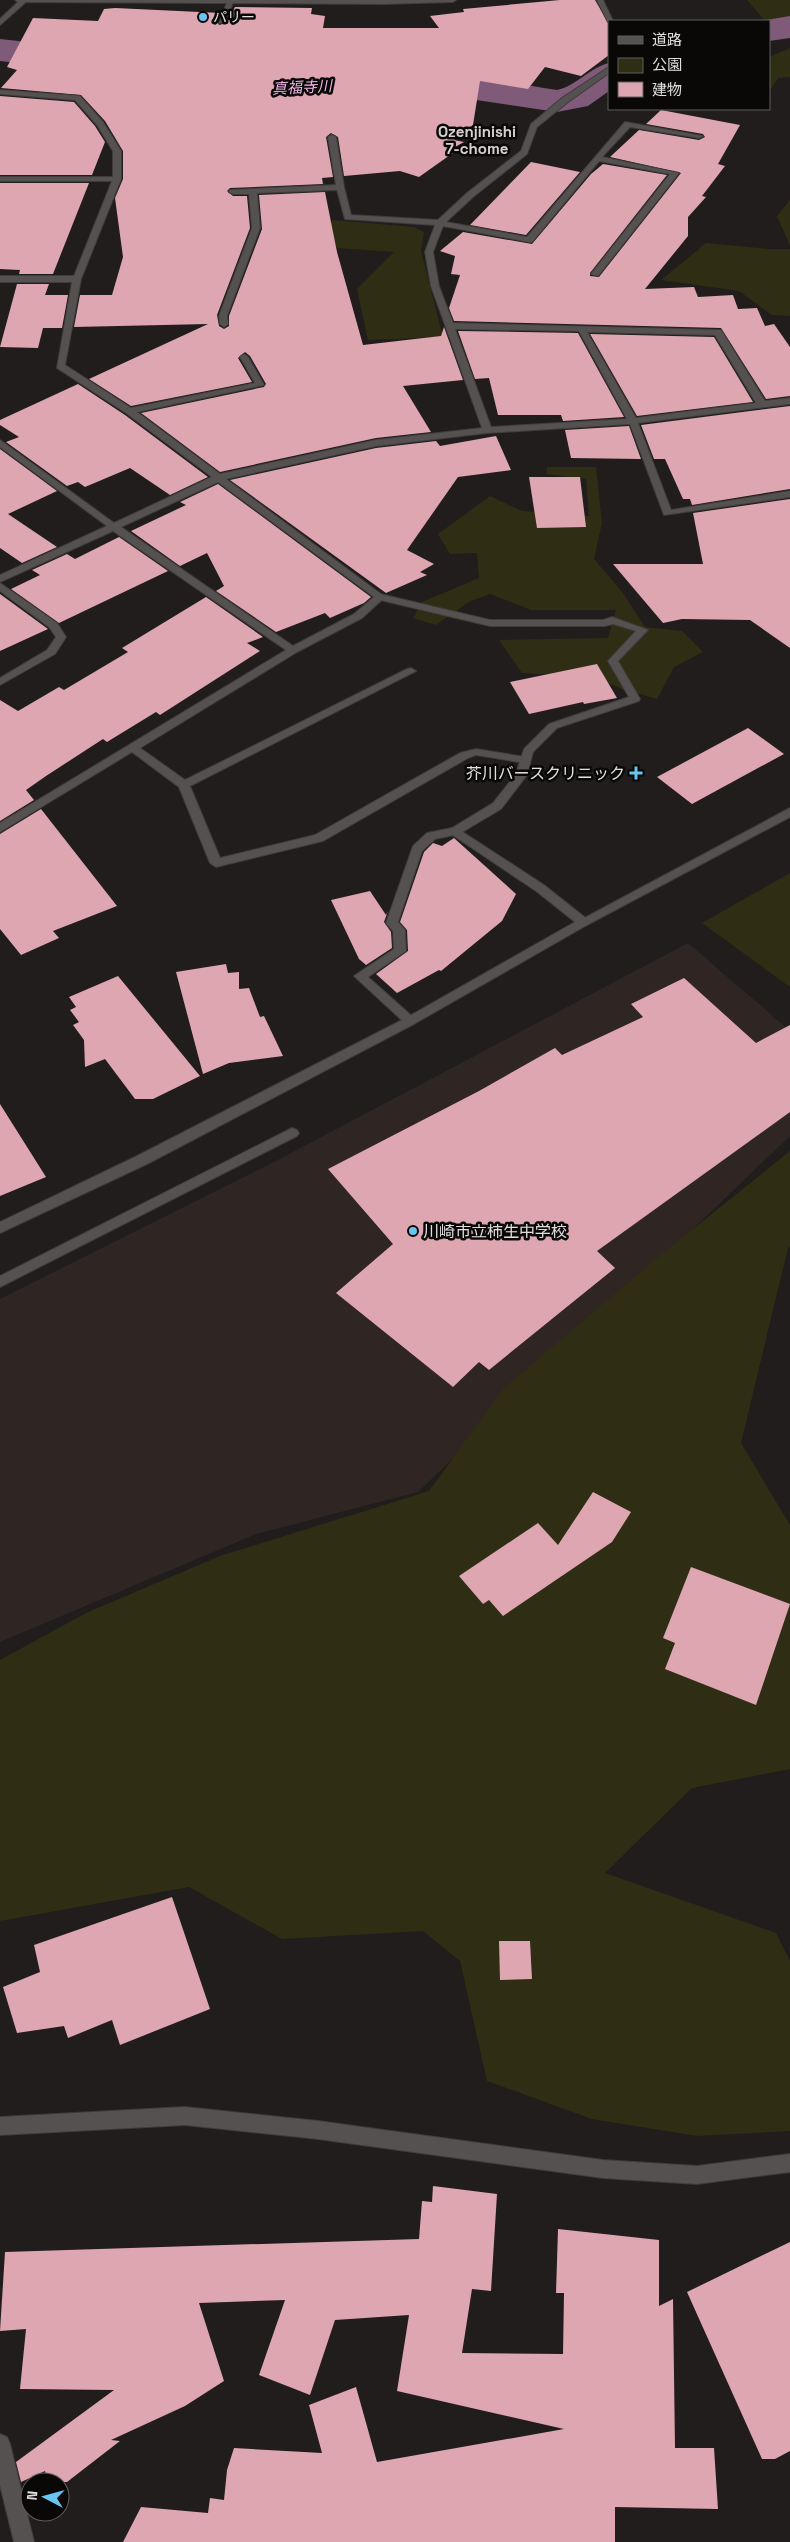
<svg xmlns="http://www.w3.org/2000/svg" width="790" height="2542" viewBox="0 0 790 2542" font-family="'Space Grotesk','Noto Sans JP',sans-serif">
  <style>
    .built { fill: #2f2623 }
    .green { fill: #2f2e14 }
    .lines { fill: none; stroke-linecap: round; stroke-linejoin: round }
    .river { fill: #7f5a79; fill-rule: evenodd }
    .building { fill: #dda6b0 }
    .service-casing { stroke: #3d3b3b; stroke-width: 2 }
    .minor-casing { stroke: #3d3b3b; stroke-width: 2 }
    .tertiary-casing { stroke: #3d3b3b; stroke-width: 2 }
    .service { fill: #545150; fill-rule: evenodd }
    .minor { fill: #545150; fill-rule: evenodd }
    .tertiary { fill: #545150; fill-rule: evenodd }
    .poi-dot { fill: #69c4f0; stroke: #090807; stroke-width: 2 }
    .labels { text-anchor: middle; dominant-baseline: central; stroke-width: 5; stroke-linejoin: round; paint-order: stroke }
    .far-poi-label { font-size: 14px; fill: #e0dede; stroke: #090807; text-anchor: start }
    .far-water-label { font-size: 15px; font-style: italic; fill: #f1b4e6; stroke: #090807 }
    .far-neighbourhood-label { font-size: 15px; font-weight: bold; fill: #d5d1d0; stroke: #090807 }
    .poi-label { font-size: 16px; fill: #e0dede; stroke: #090807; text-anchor: end }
  </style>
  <rect width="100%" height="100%" fill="#201d1c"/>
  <path class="built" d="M688,943L790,1031V1136L418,1492L256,1534L0,1642V1299L272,1163Z"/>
  <path class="green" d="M747,0H790V18L765,21Z
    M790,48V77L778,78L769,92V57Z
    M790,200V246L777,216Z
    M332,220L414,227L424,232L421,251L443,337L368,340L357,289L394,252L324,247Z
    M706,243L769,249H790V316L772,315L739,291L661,280Z
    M547,467H596L602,523L594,559L623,593L645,627L682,631L703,652L674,667L657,699L622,689L596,678L522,673L499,640L608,638L616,610H531L490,594L469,602L436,625L413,618L422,602L479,578L477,553L450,554L438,534L490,496L522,511L589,516L586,479L546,474Z
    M790,873V987L702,923Z
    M790,1151V1246L788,1248L741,1443L790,1525V1769L692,1788L605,1873L776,1933L790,1961V2131L697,2136L592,2119L487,2081L460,1961L423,1931L282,1939L189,1887L0,1921V1660L86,1613L220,1556L429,1491L504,1388L663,1253Z"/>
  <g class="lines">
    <path class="river" d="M790,16V38L769,41V21H761Z
      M0,39L112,51L125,54L130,62L125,70L112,73L0,61Z
      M609,63V91L588,106L557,112L435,94H382L369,91L363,83L369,75C423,62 502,82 557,90C576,86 589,68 609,63Z"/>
  </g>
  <path class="building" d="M560,0H595L609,24V55L581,76L545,67L528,89L480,81L473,125L454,140L464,142L455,147L460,148L419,177L400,171L344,176L338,137L331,133L326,137L333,177L322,178L323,184L230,188L227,191L233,196H247L250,228L217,315L219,326L224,329L229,326V316L262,229L259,195L325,192L337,252L363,345L441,336L444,327L463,380L403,386L431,432L376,438L220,472L141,413L264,387L266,384L250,356L245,352L238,358L252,382L131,406L89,379L208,324L74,327L80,295H112L123,257L115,198L123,179V151L105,121L81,95L1,88L17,70L7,67L33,18L98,21L104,9L115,8L221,13L217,22L219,25L227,23L235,7L312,8L311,14L325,16L323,28H439L430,16L464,12L463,9Z
    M0,96L74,102L95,126L105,142L92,175H0Z
    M661,110L740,125L718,164L725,166L702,196L706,197L688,217V236L645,289L694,287L698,297L733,295L738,309L757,308L765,326L774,324L790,347V396L766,399L721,328L454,321L449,308L460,275L451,274L455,256L440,251L463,232L532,244L591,174L603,164L667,175L590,273V276L599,277L681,173L610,157L639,130L699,140L705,137L703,134L646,124Z
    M531,162L580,172L526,235L470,225Z
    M0,183H89L53,274H19L20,270L0,269Z
    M17,284H49L45,295H68L62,328H43L38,348L0,347Z
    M458,331L578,333L624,417L563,421L561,415H498L489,378L475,379Z
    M590,334L714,337L753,402L637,416Z
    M78,384L125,415L208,477L170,495L130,468L85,487L78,482L67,486L6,442L19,437L0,425V420Z
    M790,406V489L692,505L690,499H683L665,459H654L641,425Z
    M629,426L641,459L571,458L565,430Z
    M496,436L511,470L458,477L407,550L434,564L420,572L427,575L386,593L230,480L376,448L436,441L440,446Z
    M0,449L57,491L8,514L57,547L22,563L0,548Z
    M529,477H580L586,527L537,528Z
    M218,484L371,597L364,603L330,618L325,613L276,632L216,591L224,586L207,553L180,566L131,531L186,505L180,502Z
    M790,499V648L750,620L682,619L663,623L613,564H703L693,513Z
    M119,537L168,571L59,623L11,589L40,575L32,570L67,554L75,559Z
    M0,594L48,629L0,651Z
    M206,597L263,637L247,643L260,651L160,715L156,712L107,742L103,739L46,776L26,790L34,800L0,821V700L18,711L59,687L64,690L128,652L122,648Z
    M597,664L617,698L584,704L583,702L529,714L510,682Z
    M748,728L784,754L692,804L657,777Z
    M41,809L117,906L53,931L59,938L21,955L0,929V834Z
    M454,838L516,894L502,921L441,971L439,970L397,993L376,974L408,951L407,930L400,922L424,852L433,843L442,846Z
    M370,891L386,915L388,911L384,922L391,932L392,948L366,965L359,959L331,900Z
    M226,964L228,973L239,972V989L249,988L260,1017L264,1016L283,1056L229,1063L203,1074L176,972Z
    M118,976L200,1076L153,1099H135L105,1059L85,1067L84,1040L73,1025L79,1022L70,1010L76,1007L69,997Z
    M684,978L756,1043L790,1025V1112L597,1251L615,1268L489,1370L479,1362L453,1387L336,1293L393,1244L328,1169L479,1091L555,1048L562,1055L643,1017L631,1004Z
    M0,1104L46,1177L0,1196Z
    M593,1492L631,1512L612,1542L503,1616L489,1600L483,1604L459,1576L538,1523L558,1545Z
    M691,1567L790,1604L756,1705L665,1669L675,1643L663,1638Z
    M172,1897L210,2009L120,2045L112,2020L68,2038L64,2026L17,2033L3,1987L40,1972L34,1945Z
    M499,1941H530L532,1979L500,1980Z
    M433,2186L497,2194L491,2291L472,2289L462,2353L563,2354L564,2293H556L558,2229L659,2240V2306L673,2299L675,2448H714L718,2509L615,2507V2542H123L141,2507L208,2513L210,2498L224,2500L227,2470L234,2448L322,2453L309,2405L356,2387L377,2462L564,2429L397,2391L409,2315L335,2320L310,2395L259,2375L285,2300L199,2303L224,2381L185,2406L111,2440L120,2441L67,2482H47L45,2471L21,2482L16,2462L114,2390L20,2389L26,2329L0,2331L5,2252L419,2239L422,2201L432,2202Z
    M790,2242V2451L775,2459H762L687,2292Z"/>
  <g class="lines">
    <g class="service-casing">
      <path id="service" d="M380,594L490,620H603L612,617L648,630L618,661L640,699L639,701L557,728L533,752L527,775L501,809L459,834L435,839L422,851L398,922L405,930L406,951L368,977L414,1018L416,1021L410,1025L406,1024L354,976L394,949L393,931L386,923L413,846L427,833L452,828L493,803L516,774L524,749L549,724L629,697L608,661L636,631L613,624L605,626H490L376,599L375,597Z
        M292,1128L297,1130L299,1133L297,1136L0,1287V1276Z"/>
    </g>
    <g class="minor-casing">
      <path id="minor" d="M228,0H234L225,22L219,23Z
        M597,0H603L613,21L608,22Z
        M609,67V73L568,102L537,127L527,154L473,197L446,222L527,237L625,122L703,136L699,138L630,127L602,157L679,173L598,276L591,274L670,174L599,161L532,242H529L443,226L433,252L439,286L453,323L721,330L765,401L790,398V404L638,423L671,510L790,491V497L664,515L630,424L487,433L376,446L226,479L385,597L362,618L297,652L140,748L185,780L407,669L411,668L416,671L190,786L220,858L315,835L460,753L476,749L525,757L530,760L525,763L476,755L468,758L323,841L216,867L210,863L179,787L132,752L0,832V823L286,650L113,531L0,582V575L107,526L0,447V440L114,523L212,477L126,413L57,368L72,282H0V276H74L112,181H0V177H113V151L97,125L75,100L0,94V90L80,96L103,122L121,151V179L81,279L65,365L131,408L255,383L240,357L244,354L248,357L264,385L137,412L220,474L376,440L482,428L431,286L425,252L435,225L345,219L337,190L257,193L260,228L227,316L228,324L224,327L220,324L219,316L252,228L249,194H233L229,192L230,190L336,185L328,137L332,135L336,137L344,187L351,215L438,220L467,193L521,151L531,124L562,98ZM455,329L579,331L627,419L491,427ZM587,332L715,335L756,403L636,418ZM218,482L374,597L354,614L293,646L121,527Z
        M455,827L544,885L587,919L589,922L587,925L414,1024L147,1164L0,1233V1222L137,1156L406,1018L575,922L536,891L451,834L449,831Z
        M0,2434L7,2437L10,2444L34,2542H14L0,2485Z"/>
    </g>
    <g class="tertiary-casing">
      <path id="tertiary" d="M15,0H456L453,2L383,4L26,2L0,25V19L18,2Z
        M0,583L57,623L66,637L55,654L0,685V678L47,650L56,637L49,627L0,591Z
        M790,808V817L587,925L583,926L577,922Z
        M185,2107L318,2121L603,2160L697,2166L790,2154V2172L697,2184L603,2178L318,2139L185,2125L0,2135V2117Z"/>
    </g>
    <use href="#service" class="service"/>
    <use href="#minor" class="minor"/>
    <use href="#tertiary" class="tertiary"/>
  </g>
  <g class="poi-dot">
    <circle cx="203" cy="17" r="5"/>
    <path d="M633.5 765.5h5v5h5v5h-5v5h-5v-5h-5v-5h5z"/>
    <circle cx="413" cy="1231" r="5"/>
  </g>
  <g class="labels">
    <g class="far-poi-label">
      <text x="213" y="17">パリー</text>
    </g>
    <g class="far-water-label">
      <text transform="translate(302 87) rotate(-3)">真福寺川</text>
    </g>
    <g class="far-neighbourhood-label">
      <text x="477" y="131">Ozenjinishi<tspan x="477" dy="17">7-chome</tspan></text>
    </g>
    <g class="poi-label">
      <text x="625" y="773">芥川バースクリニック</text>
      <text x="423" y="1231" text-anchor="start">川崎市立柿生中学校</text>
    </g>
  </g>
  <rect x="608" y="20" width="162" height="90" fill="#090807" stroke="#5f5e5d"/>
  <rect x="618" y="36" width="25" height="8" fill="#545150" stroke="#5f5e5d"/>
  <text x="652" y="45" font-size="15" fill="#e0dede">道路</text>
  <rect x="618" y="58" width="25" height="15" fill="#2f2e14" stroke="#5f5e5d"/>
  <text x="652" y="70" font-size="15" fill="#e0dede">公園</text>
  <rect x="618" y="82" width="25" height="15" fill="#dda6b0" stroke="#5f5e5d"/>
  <text x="652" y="95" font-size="15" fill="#e0dede">建物</text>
  <g transform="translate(45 2497) rotate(276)"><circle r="24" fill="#090807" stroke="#5f5e5d"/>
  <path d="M0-4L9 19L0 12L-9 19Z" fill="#69c4f0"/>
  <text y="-8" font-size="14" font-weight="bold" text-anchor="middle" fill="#e0dede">N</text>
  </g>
</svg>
